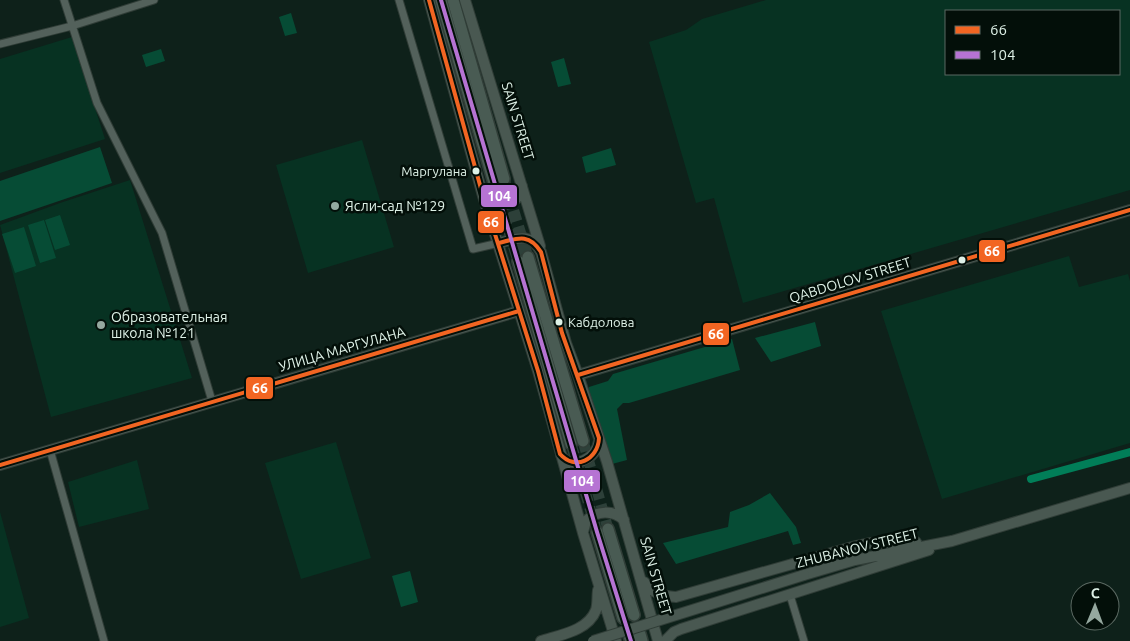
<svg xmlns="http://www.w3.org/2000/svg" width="1130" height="641" viewBox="0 0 1130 641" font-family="Ubuntu,sans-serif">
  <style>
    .built { fill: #073222; fill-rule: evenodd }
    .green { fill: #064c35 }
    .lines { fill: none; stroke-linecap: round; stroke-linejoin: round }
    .canal { stroke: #017e58; stroke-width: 8 }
    .primary-tunnel { stroke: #2d4039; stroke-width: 11; stroke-dasharray: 11 5.5; stroke-linecap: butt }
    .street-casing { stroke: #303d37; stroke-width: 9 }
    .secondary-casing { stroke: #303d37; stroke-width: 12 }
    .primary-casing { stroke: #303d37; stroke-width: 14 }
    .street { stroke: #53615b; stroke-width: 7 }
    .secondary { stroke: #495851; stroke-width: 10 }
    .primary { stroke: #495b53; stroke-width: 11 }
    .secondary-bridge-casing { stroke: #303d37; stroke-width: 12; stroke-linecap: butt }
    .secondary-bridge { stroke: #495851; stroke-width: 10 }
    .bus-1-casing { stroke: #030f09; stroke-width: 8 }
    .bus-2-casing { stroke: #030f09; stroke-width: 8 }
    .bus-1 { stroke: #f26522; stroke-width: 4 }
    .bus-2 { stroke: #b673d3; stroke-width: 4 }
    .bus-dot { fill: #def1e7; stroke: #030f09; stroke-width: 2 }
    .poi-dot { fill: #95a89f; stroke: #030f09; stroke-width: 2 }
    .labels { text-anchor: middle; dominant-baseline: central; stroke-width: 5; stroke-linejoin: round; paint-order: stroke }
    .bus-label { font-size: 13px; fill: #def1e7; stroke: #030f09; text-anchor: end }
    .street-label { font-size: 14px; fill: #def1e7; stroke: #030f09 }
    .poi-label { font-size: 14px; fill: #def1e7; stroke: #030f09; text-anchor: start }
    .line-badge { stroke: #030f09; stroke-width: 2 }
    .badge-label { font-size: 14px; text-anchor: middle; font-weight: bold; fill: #fff }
  </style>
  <rect width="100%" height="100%" fill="#0e211a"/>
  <path class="built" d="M766,0H1130V190L743,303L714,198L696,203L649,42L686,30L702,19ZM946,11H1119V74H946Z
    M72,37L105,139L0,173V59Z
    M362,140L394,247L308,273L276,165Z
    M130,180L192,378L51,417L0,225L60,203Z
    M1069,256L1079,287L1128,274L1130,281V443L942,499L881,311Z
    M336,442L371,558L301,579L265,463Z
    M137,460L149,509L79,527L68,482Z
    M0,512L29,618L0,627Z"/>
  <path class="green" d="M291,13L297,33L285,36L279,17Z
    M161,49L165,61L146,67L142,55Z
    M564,58L571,84L558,87L551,62Z
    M100,147L112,183L0,221V181Z
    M611,148L616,165L586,173L582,157Z
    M60,215L70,245L55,250L45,220Z
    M44,220L56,258L40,263L28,225Z
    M24,227L36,266L15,273L2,234Z
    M815,322L821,346L771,362L755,338Z
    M732,339L740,370L629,403H623L617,409L627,460L612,464L589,393V387L608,381L613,374Z
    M770,493L796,527L801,543L793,545L788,531L676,564L663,543L728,527L730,512L749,505Z
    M410,571L418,602L401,607L392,576Z"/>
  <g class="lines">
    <path class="canal" d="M1031,479L1130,452"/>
    <path class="primary-tunnel" d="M504,179L528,257
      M494,183L518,261
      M583,441L608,529
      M571,444L597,532"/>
    <g class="street-casing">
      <path id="street" d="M64,0L97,103L162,233L212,401
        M399,0L473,249L499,243
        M0,44L72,26L154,0
        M50,450L104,641
        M790,595L804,641"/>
    </g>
    <g class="secondary-casing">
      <path id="secondary" d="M429,0L483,196L538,371L583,533L616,641
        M465,0L540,246
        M484,196C497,211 520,205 522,186
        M499,243C518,238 531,232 541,252L566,343L578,375L607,462L658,641
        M578,375L1130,210
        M561,455C571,471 597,459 599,441
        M0,465L519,311
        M583,532L586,521C597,510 613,510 624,520
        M804,575L855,560L952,541L1130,488
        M644,582C653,593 661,596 676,597L856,546L870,543L916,542
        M541,641C560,635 588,631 596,610C598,604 597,597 598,590
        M665,641L674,632L681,629L929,550"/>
    </g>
    <g class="primary-casing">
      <path id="primary" d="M441,0L494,183
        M453,0L504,179
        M528,257L583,441
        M518,261L571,444
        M608,529L634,615
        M597,532L623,618
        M640,634L642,641
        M629,636L631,641"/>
    </g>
    <use href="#street" class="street"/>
    <use href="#secondary" class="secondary"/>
    <use href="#primary" class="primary"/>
    <g class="secondary-bridge-casing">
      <path id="secondary-bridge" d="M593,641L804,575"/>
    </g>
    <use href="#secondary-bridge" class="secondary-bridge"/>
    <g class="bus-1-casing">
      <path id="bus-1" d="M429,0L483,196L538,371L560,454C575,471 598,460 599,438L562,333L541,252C529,233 518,238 499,243
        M578,375L1130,210
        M0,465L519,311"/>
    </g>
    <g class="bus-2-casing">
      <path id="bus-2" d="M441,0L597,532L631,641"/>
    </g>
    <use href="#bus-1" class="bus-1"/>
    <use href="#bus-2" class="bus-2"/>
  </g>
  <g class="bus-dot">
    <circle cx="476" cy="171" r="4.5"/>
    <circle cx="962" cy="260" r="4.5"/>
    <circle cx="559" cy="322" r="4.5"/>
  </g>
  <g class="poi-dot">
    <circle cx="335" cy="206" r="5"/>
    <circle cx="101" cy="325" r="5"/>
  </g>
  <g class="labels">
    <g class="bus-label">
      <text x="467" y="171">Маргулана</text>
      <text x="568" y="322" text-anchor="start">Кабдолова</text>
    </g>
    <g class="street-label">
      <text transform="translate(518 121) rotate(73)">SAIN STREET</text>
      <text transform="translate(850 280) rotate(-17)">QABDOLOV STREET</text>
      <text transform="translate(342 349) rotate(-16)">УЛИЦА МАРГУЛАНА</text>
      <text transform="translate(857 548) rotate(-14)">ZHUBANOV STREET</text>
      <text transform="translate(656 576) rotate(74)">SAIN STREET</text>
    </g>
    <g class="poi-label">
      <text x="345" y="206">Ясли-сад №129</text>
      <text x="111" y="317">Образовательная<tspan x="111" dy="16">школа №121</tspan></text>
    </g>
  </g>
  <g class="line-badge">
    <rect x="480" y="184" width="38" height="24" rx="5" fill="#b673d3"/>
    <rect x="477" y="210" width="28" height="24" rx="5" fill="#f26522"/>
    <rect x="978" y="239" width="28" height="24" rx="5" fill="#f26522"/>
    <rect x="702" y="322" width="28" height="24" rx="5" fill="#f26522"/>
    <rect x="245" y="376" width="29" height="24" rx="5" fill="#f26522"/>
    <rect x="563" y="469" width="38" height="24" rx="5" fill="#b673d3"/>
  </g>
  <g class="badge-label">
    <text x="499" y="201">104</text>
    <text x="491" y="227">66</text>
    <text x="992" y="256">66</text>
    <text x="716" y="339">66</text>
    <text x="260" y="393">66</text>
    <text x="582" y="486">104</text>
  </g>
  <rect x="945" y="10" width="175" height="65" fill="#030f09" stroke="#5b6962"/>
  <rect x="955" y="26" width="25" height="8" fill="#f26522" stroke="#5b6962"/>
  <text x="990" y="35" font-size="15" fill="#def1e7">66</text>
  <rect x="955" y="51" width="25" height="8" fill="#b673d3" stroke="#5b6962"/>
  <text x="990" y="60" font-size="15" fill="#def1e7">104</text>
  <g transform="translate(1095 606) rotate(1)"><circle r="24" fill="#030f09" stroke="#5b6962"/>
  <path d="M0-4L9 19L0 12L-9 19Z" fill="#95a89f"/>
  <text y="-8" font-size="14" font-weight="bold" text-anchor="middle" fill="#def1e7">С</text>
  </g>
</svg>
